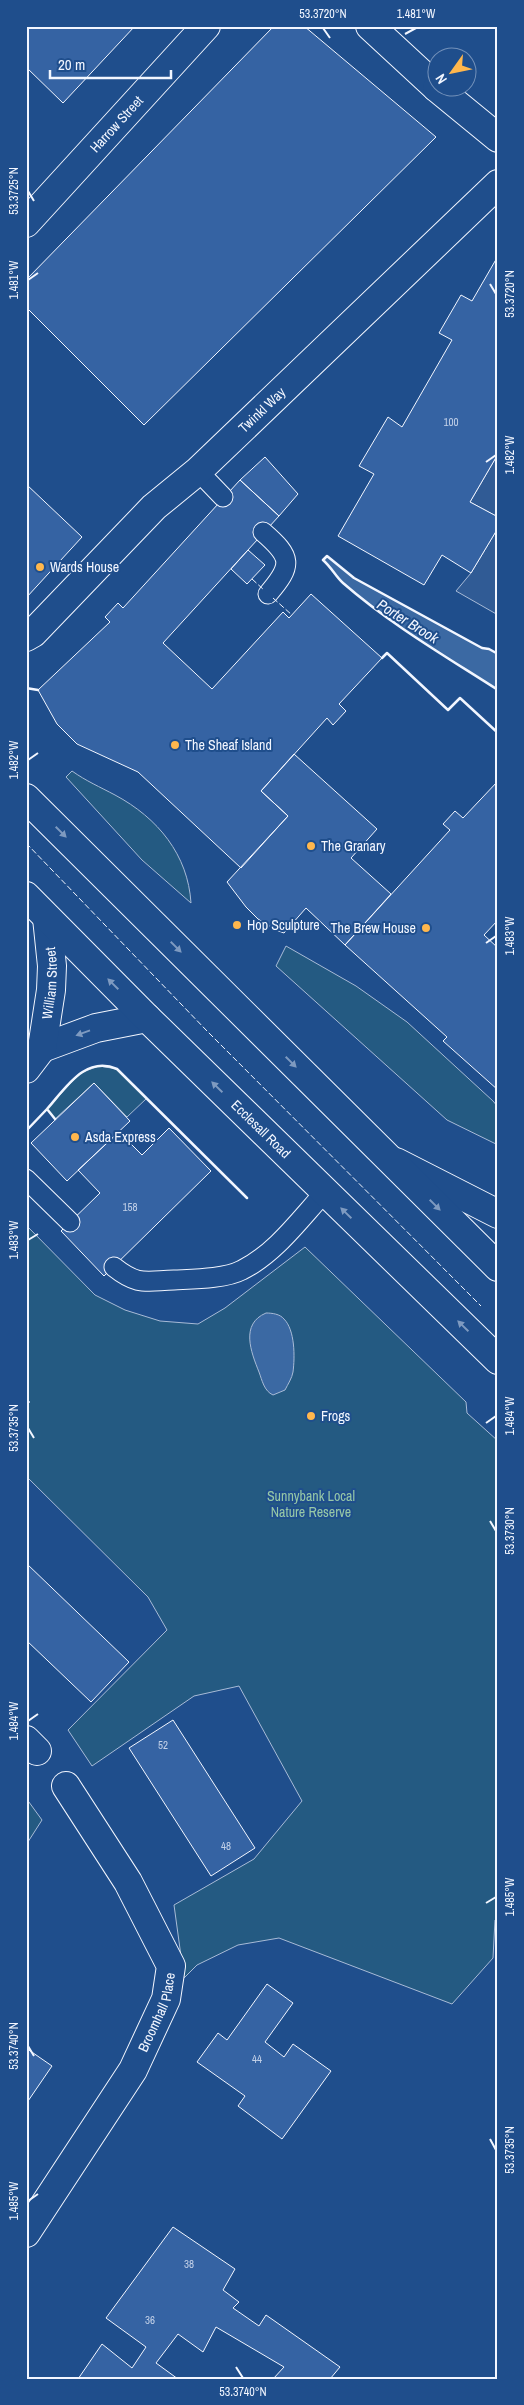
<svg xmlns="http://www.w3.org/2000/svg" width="524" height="2405" viewBox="0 0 524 2405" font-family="'Archivo Narrow',sans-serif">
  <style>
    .green { fill: #245a82; stroke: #a8bbd7 }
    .parking { fill: #305b95; stroke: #a8bbd7 }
    .water { fill: #3b69a3; stroke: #a8bbd7 }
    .building { fill: #3563a3; stroke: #f2f6ff }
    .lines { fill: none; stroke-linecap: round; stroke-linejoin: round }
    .service-casing { stroke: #f2f6ff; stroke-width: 21 }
    .minor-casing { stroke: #f2f6ff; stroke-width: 30 }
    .tertiary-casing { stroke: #f2f6ff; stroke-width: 30 }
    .primary-casing { stroke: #f2f6ff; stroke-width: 30 }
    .service { stroke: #1f4e8c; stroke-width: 19 }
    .minor { stroke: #1f4e8c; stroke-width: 28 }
    .tertiary { stroke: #1f4e8c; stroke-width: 28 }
    .primary { stroke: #1f4e8c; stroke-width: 28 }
    .fence { stroke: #f2f6ff; stroke-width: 1; stroke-dasharray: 6 2.5; stroke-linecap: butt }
    .wall { stroke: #f2f6ff; stroke-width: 2.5 }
    .oneway { fill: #7e9ac0 }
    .ticks { fill: none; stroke: #f2f6ff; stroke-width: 2 }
    .poi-dot { fill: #ffb74d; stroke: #1f4e8c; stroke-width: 2 }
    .labels { text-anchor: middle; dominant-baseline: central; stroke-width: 4; stroke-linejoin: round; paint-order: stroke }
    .number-label { font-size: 11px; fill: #c3d1e8 }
    .street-label { font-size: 14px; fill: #f2f6ff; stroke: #1f4e8c }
    .poi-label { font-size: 14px; fill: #f2f6ff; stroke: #1f4e8c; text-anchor: start }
    .park-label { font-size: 14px; fill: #97c8a6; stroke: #1f4e8c }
    .water-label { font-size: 15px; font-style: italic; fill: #f2f6ff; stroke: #1f4e8c }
    .neatline { fill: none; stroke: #f2f6ff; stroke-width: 2 }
    .ticks-label { font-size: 12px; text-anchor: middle; fill: #f2f6ff }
  </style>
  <rect width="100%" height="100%" fill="#1f4e8c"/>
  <path class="green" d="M72,771C86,781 100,787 115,795C158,818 188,855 191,903L142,860L66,777Z
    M286,946L356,986L407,1022L493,1101L498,1107V1145L447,1120L276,966Z
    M99,1066L117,1069L147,1098L127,1117L94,1083L55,1119L47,1109L80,1073Z
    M26,1225L95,1295L125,1310L160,1321L198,1324L225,1308L305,1247L466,1402L467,1413L498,1441V1917L495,1920L493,1958L452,2004L279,1938L238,1945L197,1965L184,1978L174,1905L254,1859L302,1801L239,1686L194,1696L92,1766L68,1730L167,1630L148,1597L26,1476V1406L30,1402L26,1398Z
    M26,1798L42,1820L26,1845Z"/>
  <path class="parking" d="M498,454V517L470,502Z
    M498,528V615L456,591L471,573Z"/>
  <path class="water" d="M327,556L354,578L482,648L489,649L498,654V690C445,656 390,624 343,583C336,577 332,568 323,560Z
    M266,1313C272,1313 280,1314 284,1319C295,1330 295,1357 293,1372C292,1378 288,1384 285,1390L273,1395C264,1391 262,1380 259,1372C251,1352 240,1324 266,1313Z"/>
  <path class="building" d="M26,26H135L63,103L26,67Z
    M274,26H304L436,137L144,425L26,307V280Z
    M498,256V454L470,502L498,517V528L471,573L442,555L424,585L338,536L374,474L359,466L388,417L402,427L452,340L439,333L461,295L472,301Z
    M265,457L298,494L279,516L240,480Z
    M240,480L279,516L163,643L212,689L283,612L289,618L311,594L382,658L339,704L346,711L333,725L327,718L261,791L288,816L241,868L138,772L77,744L57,724L38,690L110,622L105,617L118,603L123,608Z
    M26,484L82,537L26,598Z
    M248,550L265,565L247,584L231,569Z
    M294,754L377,829L351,858L391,894L345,945L306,908L284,933L276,930L258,919L246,907L227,882L288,816L261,791Z
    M498,781V920L484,935L498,948V1090L443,1041L447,1037L345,945L450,830L443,824L455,811L463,818Z
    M94,1083L130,1121L67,1181L31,1143Z
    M169,1128L211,1171L104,1276L61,1231L100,1193L78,1170L119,1132L142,1155Z
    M26,1563L129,1662L91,1702L26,1640Z
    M173,1720L255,1848L211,1876L129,1748Z
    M267,1984L293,2003L265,2042L284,2057L293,2044L331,2071L282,2139L238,2106L245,2096L197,2062L218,2033L227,2040Z
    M26,2048L52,2066L26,2104Z
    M173,2227L235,2269L223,2290L239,2302L233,2308L259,2326L266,2315L340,2367L330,2379H273L284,2367L216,2327L203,2352L178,2334L156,2363L178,2379H78L102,2344L132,2368L146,2347L106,2318Z"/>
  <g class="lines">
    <g class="service-casing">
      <path id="service" d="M198,471L223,497
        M263,532C292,557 293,565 268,594
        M26,1179L70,1222
        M114,1267C138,1286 145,1281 174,1280C193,1279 225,1279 242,1270C275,1254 301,1218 325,1192"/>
    </g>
    <g class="minor-casing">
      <g id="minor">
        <path d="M370,26L436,87"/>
        <path d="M437,88L498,138"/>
        <path id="s1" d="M26,223L206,26"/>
        <path id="s2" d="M26,637L33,633L154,507L198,471L498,184"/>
        <path d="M42,1048L96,1028L147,1018"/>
        <path id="s3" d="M26,1069L42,1048L51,990L52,966L47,918"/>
        <path d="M26,1740L37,1751"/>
        <path id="s4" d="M26,2233L133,2070L166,1999L171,1966L128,1882L66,1786"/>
      </g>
    </g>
    <g class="tertiary-casing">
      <path id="tertiary" d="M396,1162L498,1214"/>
    </g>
    <g class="primary-casing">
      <g id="primary">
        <path d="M26,798L498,1267"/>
        <path id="s5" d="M26,896L147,1018L498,1360"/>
      </g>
    </g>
    <use href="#service" class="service"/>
    <use href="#minor" class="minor"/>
    <use href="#tertiary" class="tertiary"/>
    <use href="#primary" class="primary"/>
    <path class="fence" d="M252,579L264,590
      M273,598L292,615
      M26,843L207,1031L481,1306"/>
    <path class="wall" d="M498,654L489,649L482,648L354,578L327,556L323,560C332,568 336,577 343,583C390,624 445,656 498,690
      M382,658L387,653L448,710L460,698L498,733
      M26,688L38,690
      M47,1109C65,1089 85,1055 117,1069L247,1198
      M26,1131L47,1109L55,1119"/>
  </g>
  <defs><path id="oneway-solid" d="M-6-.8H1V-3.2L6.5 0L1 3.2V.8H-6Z" transform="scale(1.25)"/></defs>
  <g class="oneway">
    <use href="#oneway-solid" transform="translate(61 832) rotate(45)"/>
    <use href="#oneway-solid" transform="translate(176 947) rotate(45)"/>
    <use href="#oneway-solid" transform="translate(113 984) rotate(-135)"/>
    <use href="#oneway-solid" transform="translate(83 1033) rotate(160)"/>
    <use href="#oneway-solid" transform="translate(291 1062) rotate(45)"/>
    <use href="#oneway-solid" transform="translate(217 1087) rotate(-136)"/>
    <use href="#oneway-solid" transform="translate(435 1205) rotate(45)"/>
    <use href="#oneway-solid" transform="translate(346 1213) rotate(-136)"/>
    <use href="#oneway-solid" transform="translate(463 1326) rotate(-136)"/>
  </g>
  <path class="ticks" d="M323,28L330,38M405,34L416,28M28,191L34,201M28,280L38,273M490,284L496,294M486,462L496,455M28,760L38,753M486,943L496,936M28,1240L38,1234M486,1423L496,1416M28,1428L34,1438M490,1521L496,1531M28,1721L38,1714M486,1903L496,1897M28,2046L34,2056M490,2139L496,2150M28,2201L38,2194M236,2367L243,2378"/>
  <g class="poi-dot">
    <circle cx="40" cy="567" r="5"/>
    <circle cx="175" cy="745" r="5"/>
    <circle cx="311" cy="846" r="5"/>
    <circle cx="237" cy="925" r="5"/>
    <circle cx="426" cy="928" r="5"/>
    <circle cx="75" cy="1137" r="5"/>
    <circle cx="311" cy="1416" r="5"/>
  </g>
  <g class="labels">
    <g class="number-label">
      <text x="451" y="422">100</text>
      <text x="130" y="1207">158</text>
      <text x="163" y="1745">52</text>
      <text x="226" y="1846">48</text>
      <text x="257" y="2059">44</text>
      <text x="189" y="2264">38</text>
      <text x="150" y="2320">36</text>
    </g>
    <g class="street-label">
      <text stroke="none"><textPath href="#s1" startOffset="134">Harrow Street</textPath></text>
      <text stroke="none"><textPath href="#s2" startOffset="328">Twinkl Way</textPath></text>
      <text stroke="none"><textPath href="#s3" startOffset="92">William Street</textPath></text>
      <text stroke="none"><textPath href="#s5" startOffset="331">Ecclesall Road</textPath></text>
      <text stroke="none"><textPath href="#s4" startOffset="258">Broomhall Place</textPath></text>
    </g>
    <g class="poi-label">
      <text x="50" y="567">Wards House</text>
      <text x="185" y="745">The Sheaf Island</text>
      <text x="321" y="846">The Granary</text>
      <text x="247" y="925">Hop Sculpture</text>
      <text x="416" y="928" text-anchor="end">The Brew House</text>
      <text x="85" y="1137">Asda Express</text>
      <text x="321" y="1416">Frogs</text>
    </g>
    <g class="park-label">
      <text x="311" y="1496">Sunnybank Local<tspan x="311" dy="16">Nature Reserve</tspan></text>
    </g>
    <g class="water-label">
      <text transform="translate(408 621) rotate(32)">Porter Brook</text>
    </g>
  </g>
  <rect width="524" height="2405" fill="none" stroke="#1f4e8c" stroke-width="55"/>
  <g transform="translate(452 72) rotate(237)"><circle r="24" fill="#1f4e8c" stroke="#7391ba"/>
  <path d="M0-4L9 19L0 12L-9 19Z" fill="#ffb74d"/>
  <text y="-8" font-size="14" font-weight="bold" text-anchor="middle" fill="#f2f6ff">N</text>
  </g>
  <path d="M50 70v8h121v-8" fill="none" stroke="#f2f6ff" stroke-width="2.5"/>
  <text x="58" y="70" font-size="15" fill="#f2f6ff" stroke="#1f4e8c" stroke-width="4" paint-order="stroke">20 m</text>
  <rect x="28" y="28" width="468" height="2350" class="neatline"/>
  <g class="ticks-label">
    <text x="323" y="18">53.3720°N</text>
    <text x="416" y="18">1.481°W</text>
    <text transform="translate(14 191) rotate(-90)" y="4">53.3725°N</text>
    <text transform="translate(14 280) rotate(-90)" y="4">1.481°W</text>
    <text transform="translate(510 294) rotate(-90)" y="4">53.3720°N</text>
    <text transform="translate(510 455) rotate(-90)" y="4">1.482°W</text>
    <text transform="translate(14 760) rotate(-90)" y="4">1.482°W</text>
    <text transform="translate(510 936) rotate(-90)" y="4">1.483°W</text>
    <text transform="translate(14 1240) rotate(-90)" y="4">1.483°W</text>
    <text transform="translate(510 1416) rotate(-90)" y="4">1.484°W</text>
    <text transform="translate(14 1428) rotate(-90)" y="4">53.3735°N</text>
    <text transform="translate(510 1531) rotate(-90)" y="4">53.3730°N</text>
    <text transform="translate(14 1721) rotate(-90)" y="4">1.484°W</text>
    <text transform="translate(510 1897) rotate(-90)" y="4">1.485°W</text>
    <text transform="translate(14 2046) rotate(-90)" y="4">53.3740°N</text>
    <text transform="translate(510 2150) rotate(-90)" y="4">53.3735°N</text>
    <text transform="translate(14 2201) rotate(-90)" y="4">1.485°W</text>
    <text x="243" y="2396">53.3740°N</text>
  </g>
</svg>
